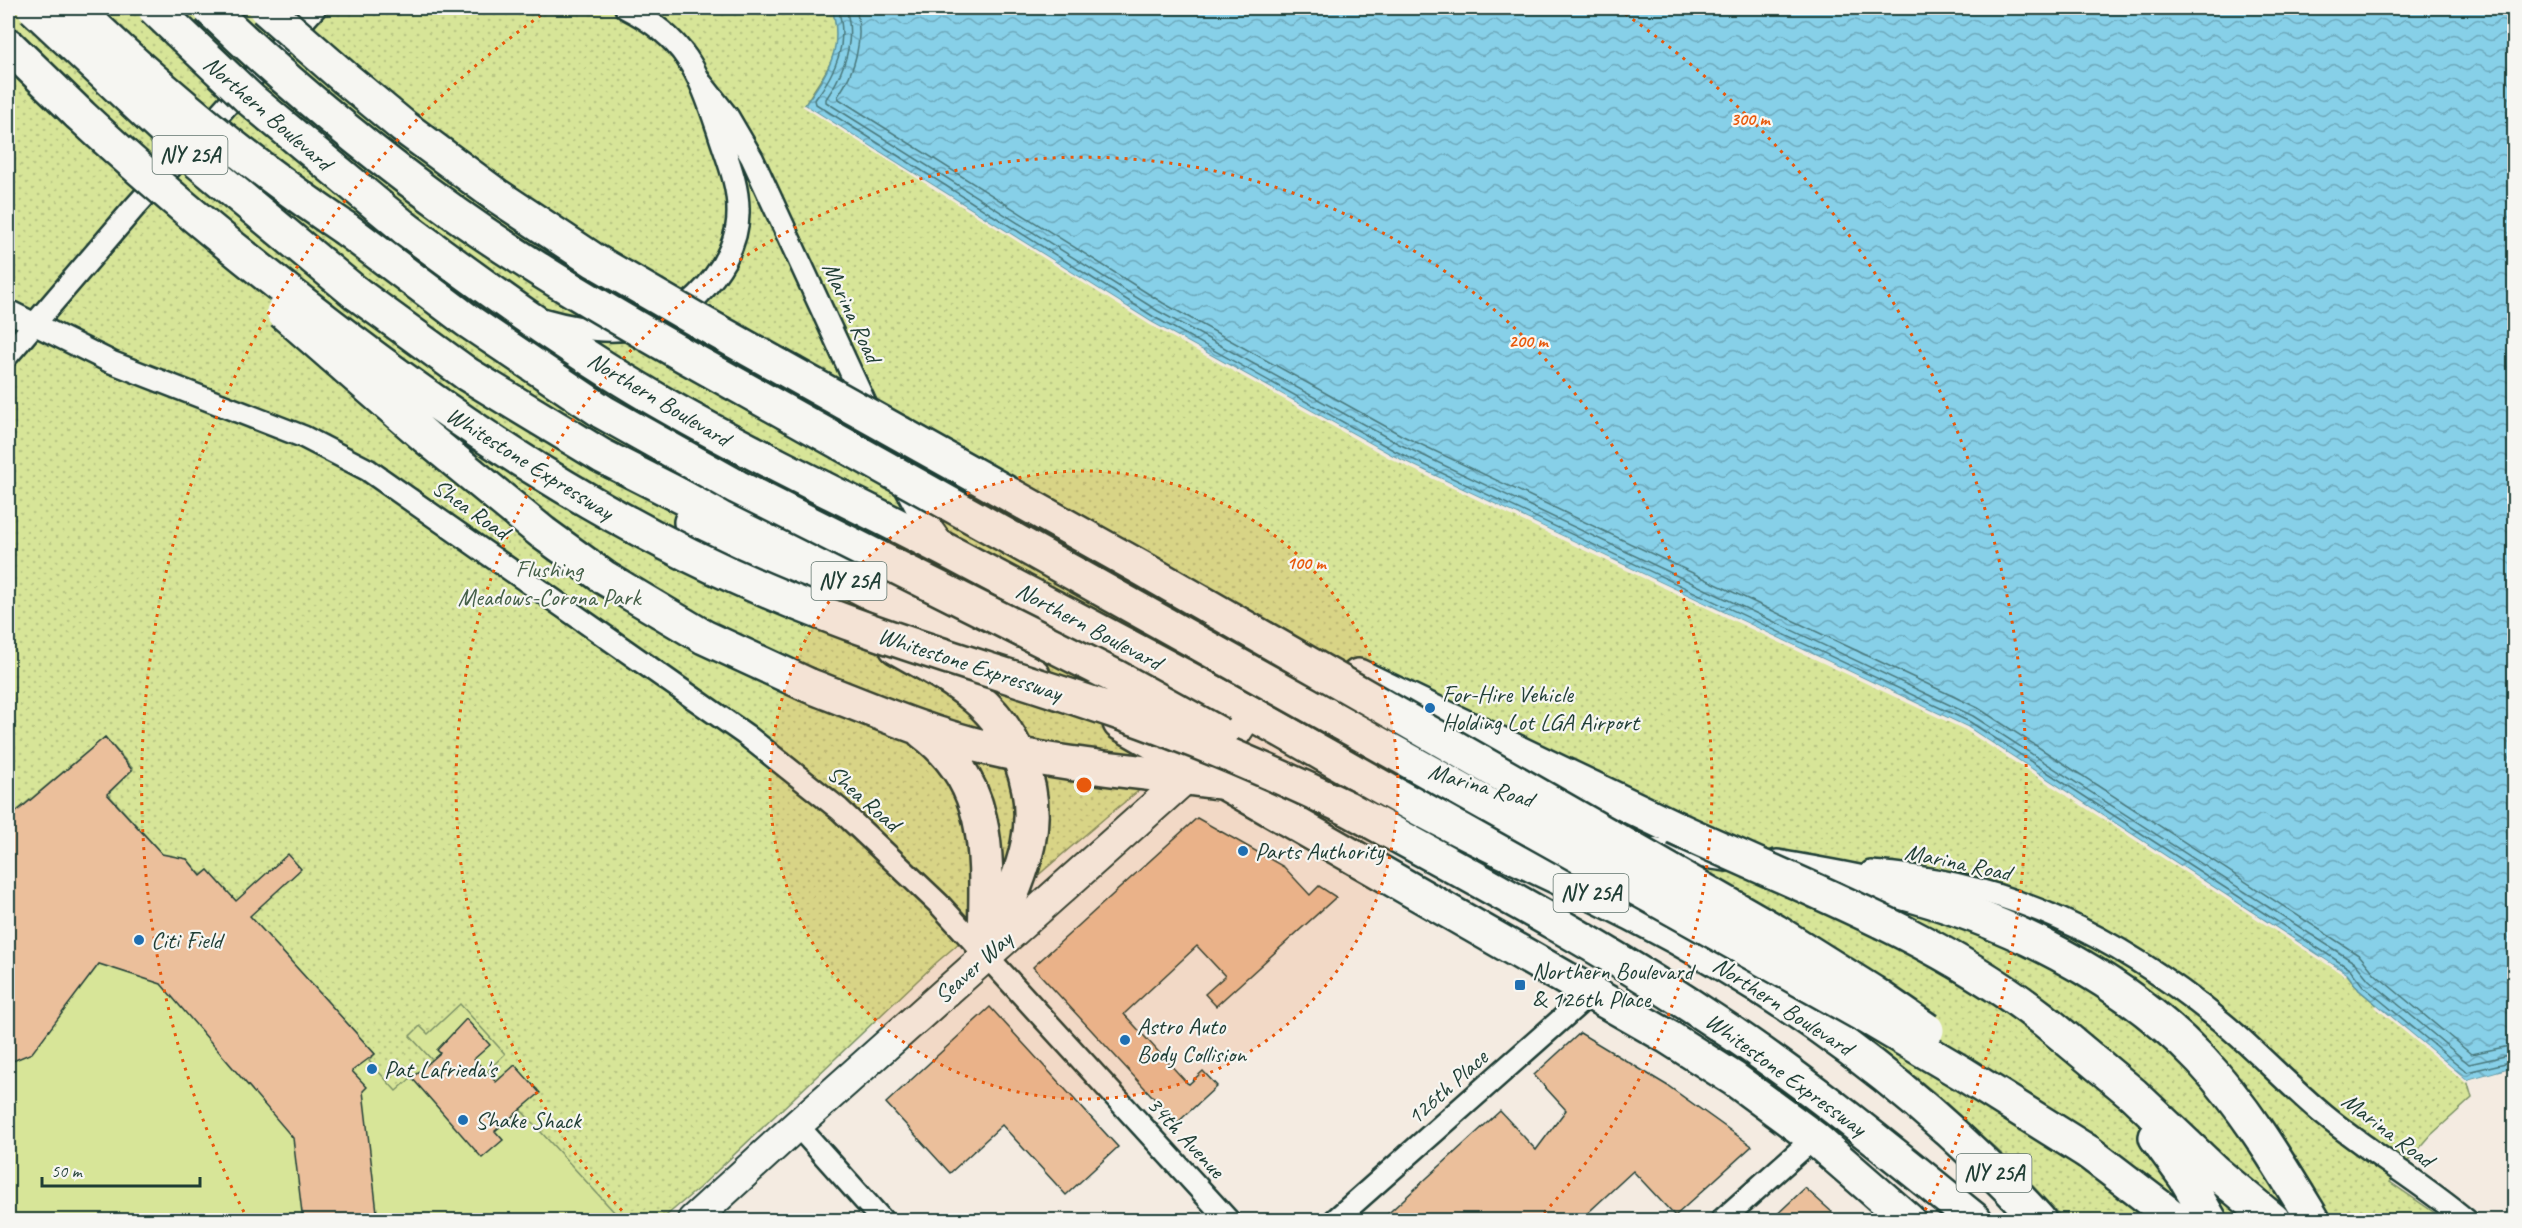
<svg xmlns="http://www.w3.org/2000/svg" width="2522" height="1228" viewBox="0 0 2522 1228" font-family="Caveat,sans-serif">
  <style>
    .park { fill: url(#park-dots); stroke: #7b9166; stroke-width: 1.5 }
    .pitch { fill: #d7e598; stroke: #7b9166; stroke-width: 1.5 }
    .water { fill: url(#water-waves); stroke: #5d95a0; stroke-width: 1.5 }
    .pier { fill: #f4ebe1 }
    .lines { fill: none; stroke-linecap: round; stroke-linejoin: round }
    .shore { stroke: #49787c; stroke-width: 1.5 }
    .building { fill: #ebbf9b; stroke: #1f3d34; stroke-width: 1.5 }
    .street-casing { stroke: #1f3d34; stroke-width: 26 }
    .secondary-casing { stroke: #1f3d34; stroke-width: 34 }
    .primary-casing { stroke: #1f3d34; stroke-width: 38 }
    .highway-casing { stroke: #1f3d34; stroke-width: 38 }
    .street { stroke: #f6f6f2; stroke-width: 21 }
    .secondary { stroke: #f6f6f2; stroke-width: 30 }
    .primary { stroke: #f6f6f2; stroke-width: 33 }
    .highway { stroke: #f6f6f2; stroke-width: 33 }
    .primary-bridge-casing { stroke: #1f3d34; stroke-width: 38; stroke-linecap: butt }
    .highway-bridge-casing { stroke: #1f3d34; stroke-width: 38; stroke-linecap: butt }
    .primary-bridge { stroke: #f6f6f2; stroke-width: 33 }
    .highway-bridge { stroke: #f6f6f2; stroke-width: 33 }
    .ring { fill: none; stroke: #e8590c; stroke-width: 3; stroke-dasharray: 3 6 }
    .poi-dot { fill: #1f6fb2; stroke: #f6f6f2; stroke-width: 2 }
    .labels { text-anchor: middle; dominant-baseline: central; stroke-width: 4.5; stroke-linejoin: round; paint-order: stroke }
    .shield { fill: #f6f6f2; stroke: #60746d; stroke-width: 1.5 }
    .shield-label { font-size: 22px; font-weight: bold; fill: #1f3d34 }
    .street-label { font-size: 24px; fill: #1f3d34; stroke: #f6f6f2 }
    .park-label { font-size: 24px; fill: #445f48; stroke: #f6f6f2 }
    .poi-label { font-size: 24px; fill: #1f3d34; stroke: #f6f6f2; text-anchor: start }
    .centre { fill: #e8590c; stroke: #f6f6f2; stroke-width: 3 }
    .ring-label { font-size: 18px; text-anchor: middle; font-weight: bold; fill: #e8590c; stroke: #f6f6f2; stroke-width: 4.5; stroke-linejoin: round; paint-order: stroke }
  </style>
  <defs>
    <pattern id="park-dots" width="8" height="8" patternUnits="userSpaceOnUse" patternTransform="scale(1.5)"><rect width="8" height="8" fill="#d7e598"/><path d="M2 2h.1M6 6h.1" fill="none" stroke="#b8c584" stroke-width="1.8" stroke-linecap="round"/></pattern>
    <pattern id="water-waves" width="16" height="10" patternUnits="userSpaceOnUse" patternTransform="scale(1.5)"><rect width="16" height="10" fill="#87d0e8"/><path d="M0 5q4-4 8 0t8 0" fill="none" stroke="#6eaabd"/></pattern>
  </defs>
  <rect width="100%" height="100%" fill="#f4ebe1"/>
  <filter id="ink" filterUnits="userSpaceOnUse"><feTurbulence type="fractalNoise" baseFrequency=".0167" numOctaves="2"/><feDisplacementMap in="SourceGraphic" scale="12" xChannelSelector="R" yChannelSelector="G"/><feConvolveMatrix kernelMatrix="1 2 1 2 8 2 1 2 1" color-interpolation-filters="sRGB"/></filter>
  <g filter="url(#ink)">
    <path class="park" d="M8,8H832C846,54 826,68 805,105L1393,456L1967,727L2347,974L2359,990L2467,1080L2472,1098L2431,1135L2390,1182L2445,1220H2064L2014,1165L1934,1092L1848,1024L1254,698L1106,817L937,962L699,1188L661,1220H8Z"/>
    <path class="pitch" d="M105,737L133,769L108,794L164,856L187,859L201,875L208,870L375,1054L369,1061L396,1091L432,1060L410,1036L420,1026L428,1034L460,1004L505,1054L486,1072L616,1214L609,1220H8V818Z"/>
    <path class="water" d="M832,8H2514V1067L2467,1080L2359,990L2347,974L1967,727L1393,456L1151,322L805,105C828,72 844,49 832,8Z"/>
    <path class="pier" d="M805,105L1151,322L1393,456L1967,727L2347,974L2345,976L1965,730L1391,459L1150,325L802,106Z
      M2377,1005L2467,1080L2514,1067V1070L2466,1083L2375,1007Z"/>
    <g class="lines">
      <path class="shore" d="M838,8C849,44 836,71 815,100L816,104L1154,317L1395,451L1970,722L2350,969L2363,986L2467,1072L2514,1061
        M846,8C856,41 845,71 826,99V102L1158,311L1399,444L1973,716L2355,963L2369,980L2469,1064L2514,1054
        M856,8C864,38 856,70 838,96L839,99L1163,303L1403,436L1978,708L2360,956L2375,974L2471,1054L2514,1045"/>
    </g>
    <path class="building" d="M105,737L132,770L107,794L162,854L187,859L201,876L208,870L236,901L288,854L301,869L250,916L375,1054L352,1071L367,1087L363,1091L378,1221H303L293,1138L161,984L99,964L32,1053L8,1063V819Z
      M1197,818L1284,867L1310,895L1319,886L1336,897L1216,1006L1205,994L1225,976L1197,946L1124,1014L1187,1083L1189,1084L1203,1071L1217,1086L1177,1123L1033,967Z
      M990,1007L1118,1147L1066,1195L1002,1125L950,1173L886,1103Z
      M466,1019L490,1045L474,1059L496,1082L515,1065L540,1093L495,1131L503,1140L482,1158L412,1078L440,1053L437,1050Z
      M1580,1033L1668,1086L1752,1146L1675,1216L1633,1171L1579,1221H1380L1500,1111L1536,1150L1566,1110L1534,1075Z
      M1805,1188L1842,1221H1770Z"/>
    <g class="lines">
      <g class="street-casing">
        <path id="street" d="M702,84L728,117L752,158L895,468L916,507L941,541
          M8,311L111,362L304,437L368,470L746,735L839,809L939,904L1228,1220
          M542,319C611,339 669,337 714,277C729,257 739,235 738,209C738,182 726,156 718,130C698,70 685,38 626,8
          M8,355L133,209L315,8
          M1423,795L1490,817
          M1644,848L1726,860
          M1871,872C2007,881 2119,937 2223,1023C2258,1052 2289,1086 2324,1115C2370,1153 2421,1182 2466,1220
          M797,1125L882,1220
          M1335,1220L1592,992
          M1722,1220L1814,1138"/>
      </g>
      <g class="secondary-casing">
        <path id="secondary" d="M693,1220L797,1125L1234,735L1244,720L1245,710"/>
      </g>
      <g class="primary-casing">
        <path id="primary" d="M405,228C491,292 576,354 669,407C766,463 869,509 968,562C1062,612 1156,660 1249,712C1314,748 1377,786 1443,821C1505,854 1570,881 1633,914C1785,992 1924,1094 2039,1220
          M356,293L467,374L602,456L1033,675
          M691,522L815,599
          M896,647C922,662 950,676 974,696C1016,731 1040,789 1028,844C1020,882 1000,919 985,955
          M1120,723L1668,1037L1734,1079L1814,1138L1908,1220"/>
      </g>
      <g class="highway-casing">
        <path id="highway" d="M8,45L79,114
          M346,229L468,321L603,412
          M1358,676L1675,828
          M808,685C866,707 924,733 984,747C1061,766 1147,772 1227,783
          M923,732C999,788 985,873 985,955
          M1347,808C1469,875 1592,940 1708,1017C1802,1078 1888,1150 1975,1220
          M1777,867C1816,874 1855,880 1893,890C2006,919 2120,975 2201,1060C2246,1108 2279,1164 2313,1220
          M2043,1019L2133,1094L2214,1171L2273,1220
          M2156,1137L2185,1177L2210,1220
          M2088,1152L2177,1220"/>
      </g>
      <use href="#street" class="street"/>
      <use href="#secondary" class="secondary"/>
      <use href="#primary" class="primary"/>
      <use href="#highway" class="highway"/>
      <g class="primary-bridge-casing">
        <path id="primary-bridge" d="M34,8L197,161L356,293
          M154,8L251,100L405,228"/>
      </g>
      <g class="highway-bridge-casing">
        <path id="highway-bridge" d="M75,8C159,89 249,164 346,229
          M209,8C286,82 368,151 456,214C530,267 608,312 687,357L1867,1017L1962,1073L2088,1152
          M265,8L345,78L404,127L496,195L595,261L697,320L1143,569L1775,931L1872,992L1927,1030
          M79,114C158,188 241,256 327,322C463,427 604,521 763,589C878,639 999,671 1117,712C1195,739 1272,772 1347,808
          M283,312L426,437L543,533L605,578L704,637L808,685
          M603,412L737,487L1114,676L1221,735
          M1675,828C1799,885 1935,935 2043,1019"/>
      </g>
      <use href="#primary-bridge" class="primary-bridge"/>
      <use href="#highway-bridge" class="highway-bridge"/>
    </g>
  </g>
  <circle cx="1084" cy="785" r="314" fill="#e8590c" fill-opacity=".12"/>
  <g class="ring">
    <circle cx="1084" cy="785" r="314"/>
    <path d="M628 1217A628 628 0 1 1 1540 1217"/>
    <path d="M248 1220A942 942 0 0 1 550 9M1618 9A942 942 0 0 1 1920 1220"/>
  </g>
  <g class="poi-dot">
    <circle cx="1430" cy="708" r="6"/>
    <circle cx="1243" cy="851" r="6"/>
    <circle cx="139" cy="940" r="6"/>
    <rect x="1514" y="979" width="12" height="12" rx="3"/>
    <circle cx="1125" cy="1040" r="6"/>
    <circle cx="372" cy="1069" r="6"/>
    <circle cx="463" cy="1120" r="6"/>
  </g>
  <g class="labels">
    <g class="shield">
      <rect x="152.5" y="136" width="75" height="38" rx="4.5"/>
      <rect x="811.5" y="562" width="75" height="38" rx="4.5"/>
      <rect x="1553.5" y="874" width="75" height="38" rx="4.5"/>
      <rect x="1956.5" y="1154" width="75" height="38" rx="4.5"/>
    </g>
    <g class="shield-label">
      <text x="190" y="155">NY 25A</text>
      <text x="849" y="581">NY 25A</text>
      <text x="1591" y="893">NY 25A</text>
      <text x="1994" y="1173">NY 25A</text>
    </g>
    <g class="street-label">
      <text transform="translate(268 113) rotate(41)">Northern Boulevard</text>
      <text transform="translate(852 312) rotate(65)">Marina Road</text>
      <text transform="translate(659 399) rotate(31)">Northern Boulevard</text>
      <text transform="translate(530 463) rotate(32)">Whitestone Expressway</text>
      <text transform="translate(471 509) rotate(35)">Shea Road</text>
      <text transform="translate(1089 626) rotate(28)">Northern Boulevard</text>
      <text transform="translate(970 664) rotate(18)">Whitestone Expressway</text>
      <text transform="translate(1481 785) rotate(16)">Marina Road</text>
      <text transform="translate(864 798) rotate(41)">Shea Road</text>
      <text transform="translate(1958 862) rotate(12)">Marina Road</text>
      <text transform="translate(973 967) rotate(-42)">Seaver Way</text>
      <text transform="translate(1783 1006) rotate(33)">Northern Boulevard</text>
      <text transform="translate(1786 1074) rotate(36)">Whitestone Expressway</text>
      <text transform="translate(1447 1087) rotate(-42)">126th Place</text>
      <text transform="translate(2388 1130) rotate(37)">Marina Road</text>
      <text transform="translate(1186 1137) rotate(47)">34th Avenue</text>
    </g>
    <g class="park-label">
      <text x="549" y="569">Flushing<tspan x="549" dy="28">Meadows-Corona Park</tspan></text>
    </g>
    <g class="poi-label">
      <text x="1442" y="694">For-Hire Vehicle<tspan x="1442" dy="28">Holding Lot LGA Airport</tspan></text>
      <text x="1255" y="851">Parts Authority</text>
      <text x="151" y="940">Citi Field</text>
      <text x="1532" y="971">Northern Boulevard<tspan x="1532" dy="28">&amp; 126th Place</tspan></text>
      <text x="1137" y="1026">Astro Auto<tspan x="1137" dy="28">Body Collision</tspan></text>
      <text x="384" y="1069">Pat Lafrieda's</text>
      <text x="475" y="1120">Shake Shack</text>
    </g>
  </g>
  <circle cx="1084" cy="785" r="9" class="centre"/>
  <g class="ring-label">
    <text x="1750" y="125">300 m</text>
    <text x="1528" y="347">200 m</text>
    <text x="1306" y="569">100 m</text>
  </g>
  <rect width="2522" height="1228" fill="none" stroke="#f6f6f2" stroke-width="30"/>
  <rect x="15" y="15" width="2492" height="1198" fill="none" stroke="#1f3d34" stroke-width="2" filter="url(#ink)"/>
  <path d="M42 1177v9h158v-9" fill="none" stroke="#1f3d34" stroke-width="3"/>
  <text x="51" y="1177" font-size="18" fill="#1f3d34" stroke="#f6f6f2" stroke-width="4.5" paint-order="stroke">50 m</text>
</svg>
